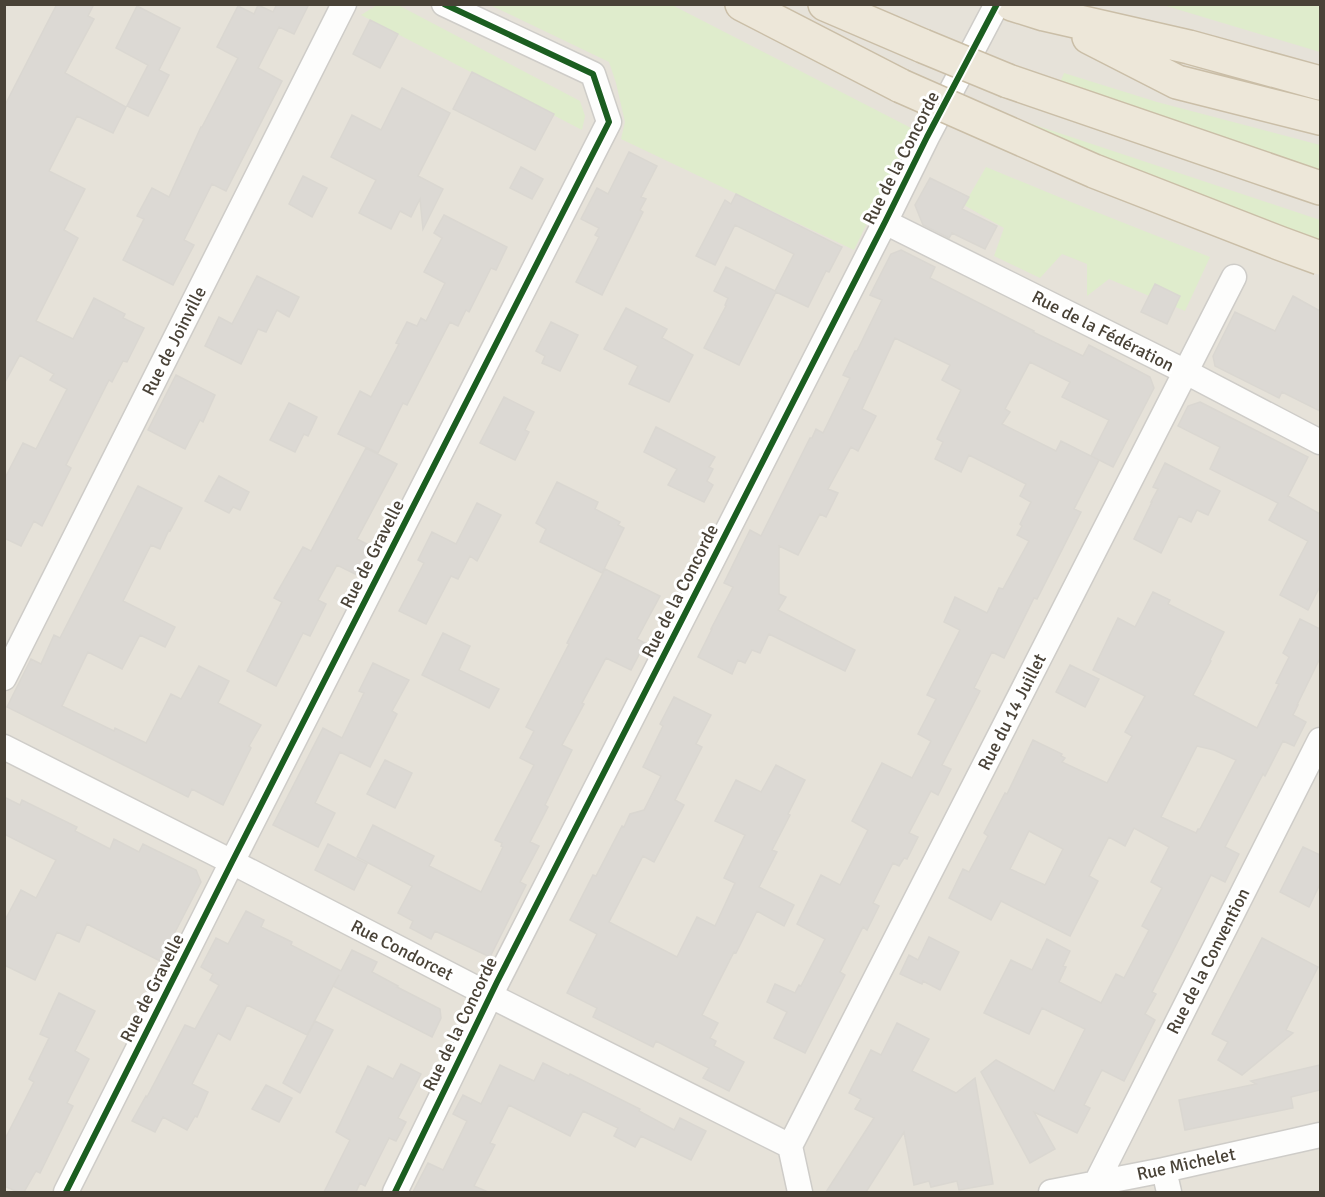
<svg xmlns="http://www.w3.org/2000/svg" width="1325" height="1197" viewBox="0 0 1325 1197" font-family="Signika,sans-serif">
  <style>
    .residential { fill: #e6e2d9 }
    .green { fill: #dfeccc }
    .building { fill: #dcd9d4; stroke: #dad7d1; stroke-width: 1.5; fill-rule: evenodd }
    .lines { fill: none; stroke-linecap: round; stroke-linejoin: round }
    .minor-casing { stroke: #ceccc8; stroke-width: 27 }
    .motorway-casing { stroke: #cabea7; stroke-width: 36 }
    .minor { stroke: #fdfdfc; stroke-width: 24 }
    .motorway { stroke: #ede7d9; stroke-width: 33 }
    .motorway-bridge-casing { stroke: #cabea7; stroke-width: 36; stroke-linecap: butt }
    .motorway-bridge { stroke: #ede7d9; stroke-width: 33 }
    .cycleway-casing { stroke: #fff; stroke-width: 10 }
    .cycleway { stroke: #1b5e20; stroke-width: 6 }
    .labels { text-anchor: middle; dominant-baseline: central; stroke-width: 6; stroke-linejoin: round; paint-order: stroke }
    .street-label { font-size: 18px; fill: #494237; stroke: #fff }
  </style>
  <rect width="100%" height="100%" fill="#f2f0ec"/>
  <path class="residential" d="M5,5H1320V1192H5Z"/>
  <path class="green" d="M377,5H398L580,101L585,116L582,130L361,15Z
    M490,5H672L913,129L854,250L621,139L625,122L616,83L609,62Z
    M1163,5H1320V52Z
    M1064,73L1157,102L1320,145V176L1059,85Z
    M1023,121L1320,220V249L1020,128Z
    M986,167L1071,202L1210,257L1185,311L1109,279L1087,296V264L1062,254L1040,278L994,256L1004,228L964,205Z"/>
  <path class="building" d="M57,4H94L88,16L94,19L65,73L126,107L113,133L77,116L49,171L85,189L64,230L78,238L36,321L73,339L94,298L125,314L123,318L144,328L127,362L123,361L112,382L109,380L66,465L71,468L42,526L34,521L21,546L4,538V480L23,443L36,449L67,389L50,380L54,374L20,355L4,384V107Z
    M277,4H309L294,34L279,27L258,68L282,81L226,191L212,184L184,240L194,245L173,285L123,260L144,219L137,216L152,188L169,197L201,127H202L238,58L217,47L238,6L254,14L258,5L273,12Z
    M137,6L180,28L159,70L169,75L148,116L127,106L148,65L116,48Z
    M370,20L398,34L380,68L353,54Z
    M472,72L554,114L535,150L453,109Z
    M402,88L450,113L418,176L443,189L423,229L420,199L411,217L400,211L391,229L359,213L376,180L331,157L352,115L381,130Z
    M629,152L657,166L641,197L646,199L640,210L643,212L602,295L576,282L599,237L595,235L599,228L581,219L597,188L608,194Z
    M521,167L543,179L532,199L510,188Z
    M303,176L327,188L312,217L289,204Z
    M930,178L969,197L962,209L997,226L985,249L952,233L949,238L923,225L915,205Z
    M736,194L842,247L829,272L826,271L808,307L776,292L739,365L704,348L726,306L725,305L728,298L714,291L726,267L775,291L794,254L735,225L715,265L696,256L725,200L731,204Z
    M444,215L507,247L496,270L491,268L469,312L466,310L458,326L450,322L407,405L403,403L378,453L338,434L360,391L371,397L399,344L396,343L407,322L417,326L421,318L426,321L445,283L424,272L442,238L434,233Z
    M901,250L935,267L930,278L1034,331L1033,332L1083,356L1089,345L1150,377L1154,388L1113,467L1091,456L1109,420L1062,397L1070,382L1030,362L1005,409L1010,412L1002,424L1056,451L1061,441L1099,460L1074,509L1081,512L1037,599L1034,598L1004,658L992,652L974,688L980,691L942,765L951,769L938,795L931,791L909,833L918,837L907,859L904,858L899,866L893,863L873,903L879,906L867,930L863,927L840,972L845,975L805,1053L774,1038L787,1012L767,1002L775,984L795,993L799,985L801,986L825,939L797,924L821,875L840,885L868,830L852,821L882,763L912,778L931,741L918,734L936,699L927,695L960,630L944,622L955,597L987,613L999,588L1003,589L1029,541L1017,535L1022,526L1020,524L1031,502L1020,496L1026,484L969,455L961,472L935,459L943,442L937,439L961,390L942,380L950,365L895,338L862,409L876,416L858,451L851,447L828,489L838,493L826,517L820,514L798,555L779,546V594L786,597L778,610L855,650L845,671L769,634L760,653L752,650L745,663L738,660L732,674L698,657L712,629H711L733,587L724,583L750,530L761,536L810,438H812L816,429L823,433L850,378L843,375L855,351H857L882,300L870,295L891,254Z
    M257,276L299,297L289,317L277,310L266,332L258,329L241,364L205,346L219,317L232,324Z
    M1155,284L1180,296L1167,324L1141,312Z
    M1293,296L1320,311V411L1282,392L1279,398L1215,366L1213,356L1235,312L1275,331Z
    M626,308L667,329L662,338L693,355L669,402L629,384L638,366L604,349Z
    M551,322L578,335L560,371L542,363L545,356L536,351Z
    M176,375L215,395L203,422L200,420L185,449L148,430Z
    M504,397L534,412L525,430L529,432L515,460L480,443Z
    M1200,402L1308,457L1288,496L1320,514V586L1308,610L1280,595L1308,541L1269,520L1278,503L1210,469L1220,447L1178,426L1188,406Z
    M289,403L317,417L308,436L304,434L295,452L270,440Z
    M656,427L715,457L709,467L713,469L707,481L713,485L704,502L668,485L677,469L644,452Z
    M366,448L397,464L357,539L371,546L357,575L337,565L318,600L326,604L310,636L303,633L276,686L247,671L282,602L274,598L303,547L311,551Z
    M1165,463L1220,491L1208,515L1197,510L1191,522L1179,516L1161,553L1134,539L1152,502H1151L1158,489L1153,487Z
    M219,476L249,492L240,510L233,507L229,513L205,501Z
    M557,482L598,502L595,509L620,522L618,525L624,528L602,573L540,542L546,529L536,523Z
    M138,486L182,508L170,531L169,530L160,549L151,545L123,601L175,627L165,647L140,635L122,669L88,652L62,706L114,731L115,728L146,743L171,694L181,699L199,666L229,681L218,703L261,725L249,746L251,748L223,805L192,789L188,797L7,707L31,659L41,664L54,635L60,638Z
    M477,503L501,515L477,561L470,556L458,579L451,576L426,624L399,611L424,563L418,560L432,532L456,544Z
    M605,569L660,596L637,639L645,643L631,670L606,658L582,703L584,704L562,745L572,750L545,805L548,807L530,842L539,846L520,882L526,885L490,957L435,931L431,939L410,928L413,921L398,913L412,886L357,857L373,825L434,856L429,866L481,892L503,847L501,846L502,843L495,840L534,765L520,758L534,731L526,727L569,644L567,643Z
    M1153,592L1170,600L1168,604L1224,632L1210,660L1211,661L1193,695L1257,728L1279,684L1276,683L1289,657L1283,653L1300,619L1320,629V658L1297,705H1298L1293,715L1306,722L1294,746L1283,741L1265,776L1263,774L1225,847L1239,854L1225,882L1211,875L1177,943L1152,992L1156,994L1145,1014L1155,1020L1124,1081L1102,1070L1084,1105L1090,1108L1077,1133L1034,1112L1055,1149L1030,1163L981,1072L996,1060L1054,1091L1085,1029L1042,1008L1029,1034L984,1013L1011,960L1032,970L1047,939L1070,951L1063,966L1066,967L1059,982L1101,1003L1116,974L1124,978L1149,930L1142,926L1162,888L1151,882L1169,847L1134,828L1125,846L1109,837L1089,876L1098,881L1070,936L1001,901L991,920L949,898L963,869L969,872L988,836L984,833L1005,793L1007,794L1033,740L1062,754L1061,756L1065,758L1062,762L1107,783L1132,736L1125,732L1145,696L1093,670L1118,618L1135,627ZM1197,746L1214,750L1236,760L1200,829H1198L1196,833L1161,817ZM1029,831L1063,849L1045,885L1010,869Z
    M443,633L470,646L459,670L499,689L489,708L422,675Z
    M373,663L409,680L392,711L397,714L370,767L340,752L315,803L335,813L318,847L273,825L323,728L342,738L364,693L359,691Z
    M1070,665L1099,679L1085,707L1056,692Z
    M674,697L711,715L696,744L702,747L675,800L684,805L654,862L643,856L609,922L677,957L697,917L715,926L735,883L724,878L745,835L715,821L736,780L761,792L776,765L805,780L788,814L790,815L772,850L777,852L759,887L794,905L784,926L757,911L736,953L734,952L702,1015L718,1023L710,1038L716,1041L714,1046L744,1062L729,1091L703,1078L709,1068L656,1041L653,1047L593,1017L597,1008L567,993L597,934L570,920L593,875L596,876L622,826L624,827L630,814L644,810L661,776L643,767L663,726L660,724Z
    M385,760L412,773L395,808L367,794Z
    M4,797L20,805L22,800L77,827L75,831L110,849L114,839L139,852L143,844L196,870L201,882L160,961L87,924L79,942L57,932L35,980L4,965V922L21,890L36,898L56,860L4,834Z
    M328,844L367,864L354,890L315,870Z
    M1303,847L1320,855V884L1309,907L1280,892Z
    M246,911L264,920L261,927L292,942L291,945L341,971L352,950L377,962L372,972L398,986L397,987L440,1009L441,1018L432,1037L333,986L339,975L307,1035L247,1005L230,1040L218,1033L192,1084L208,1092L197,1117L195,1116L187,1130L163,1117L155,1132L132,1121L146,1096L147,1097L185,1025L195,1029L219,985L210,980L213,974L201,967L216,938L228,944Z
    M929,937L959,952L940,990L923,981L922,984L900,974L909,955L918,960Z
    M1262,938L1318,967L1286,1030L1293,1033L1242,1075L1218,1060L1228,1042L1212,1034Z
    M59,993L95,1011L75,1051L89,1059L67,1103L73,1106L40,1173L36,1171L24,1192H18L4,1186V1141L34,1082L29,1079L49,1038L40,1034Z
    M315,1021L333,1030L300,1093L283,1083Z
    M897,1023L929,1039L912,1071L956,1093L975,1078L993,1184L959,1190L957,1181L931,1187L929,1181L914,1185L904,1132L866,1192H826L874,1118L855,1109L861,1099L849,1093L871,1050L881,1055Z
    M543,1063L569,1076L570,1074L640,1109L639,1111L674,1130L680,1118L706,1131L691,1160L641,1136L635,1147L614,1136L618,1128L583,1111L570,1136L509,1105L490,1143L495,1145L474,1186L488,1192H413L428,1163L443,1170L467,1121L453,1114L463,1095L481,1104L500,1065L534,1081Z
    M401,1064L421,1074L398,1118L406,1122L396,1141L389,1138L365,1186L360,1183L356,1192H324L350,1140L336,1132L368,1066L393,1079Z
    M1320,1065V1090L1291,1097L1293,1108L1185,1130L1179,1100L1256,1084L1251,1081Z
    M266,1085L292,1098L279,1122L252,1109Z"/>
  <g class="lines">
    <g class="minor-casing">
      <path id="minor" d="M885,222L1186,372L1320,442
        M4,678L344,4
        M4,747L232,862L491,996L790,1146L800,1192
        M790,1146L1234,277
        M1164,1170L1169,1192
        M1096,1183L1320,740
        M66,1192L232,862L609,122L593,74L444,4
        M395,1192L497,982L885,222L927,137L997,4
        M1051,1192L1164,1170L1320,1135"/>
    </g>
    <g class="motorway-casing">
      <path id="motorway" d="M742,4L901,86
        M825,4L923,46
        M1012,4L1044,14L1189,47L1320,83
        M1089,37L1177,82L1320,118
        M1008,81L1320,188"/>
    </g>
    <use href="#minor" class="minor"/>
    <use href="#motorway" class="motorway"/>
    <g class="motorway-bridge-casing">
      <path id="motorway-bridge" d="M923,46L1008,81
        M901,86L1094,171L1279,243L1320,258"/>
    </g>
    <use href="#motorway-bridge" class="motorway-bridge"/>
    <g class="cycleway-casing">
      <path id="cycleway" d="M66,1192L232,862L609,122L593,74L444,4
        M395,1192L497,982L885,222L927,137L997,4"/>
    </g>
    <use href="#cycleway" class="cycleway"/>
  </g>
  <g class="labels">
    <g class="street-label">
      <text transform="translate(901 158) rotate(-63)">Rue de la Concorde</text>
      <text transform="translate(1103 331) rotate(27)">Rue de la Fédération</text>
      <text transform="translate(174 341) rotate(-63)">Rue de Joinville</text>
      <text transform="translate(372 554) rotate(-63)">Rue de Gravelle</text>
      <text transform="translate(680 591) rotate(-63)">Rue de la Concorde</text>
      <text transform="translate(1012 712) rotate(-63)">Rue du 14 Juillet</text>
      <text transform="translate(402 950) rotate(27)">Rue Condorcet</text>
      <text transform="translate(1208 961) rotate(-63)">Rue de la Convention</text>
      <text transform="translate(152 988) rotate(-63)">Rue de Gravelle</text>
      <text transform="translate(460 1024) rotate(-64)">Rue de la Concorde</text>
      <text transform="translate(1186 1164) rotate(-12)">Rue Michelet</text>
    </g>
  </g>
  <rect width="1325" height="1197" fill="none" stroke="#494237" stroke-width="12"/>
</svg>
